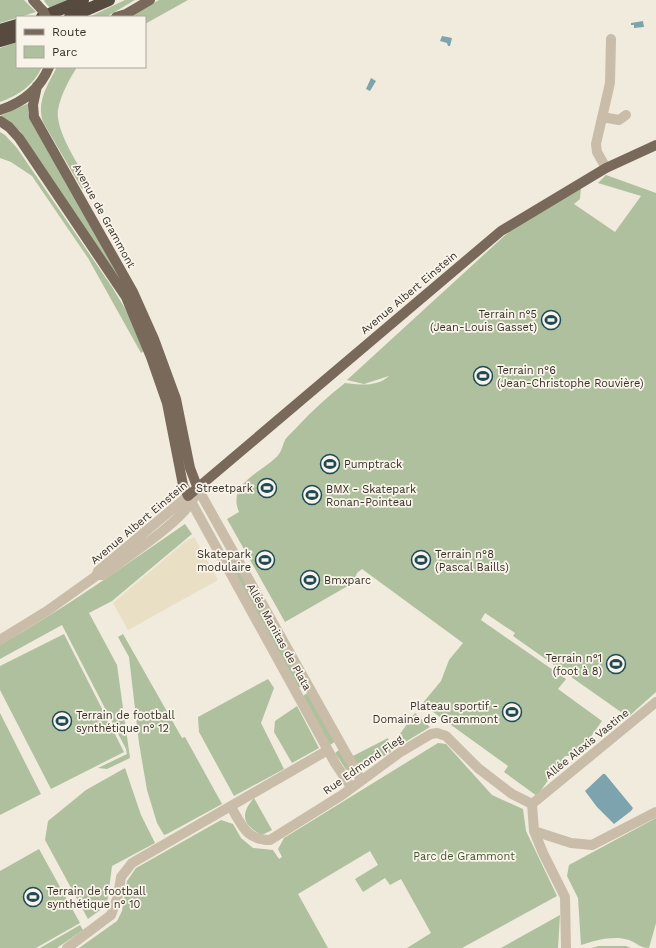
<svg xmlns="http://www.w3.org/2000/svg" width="656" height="948" viewBox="0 0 656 948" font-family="'Work Sans',sans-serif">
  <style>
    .green { fill: #aec09d }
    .plaza { fill: #e9dfc4 }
    .water { fill: #7ca3ae }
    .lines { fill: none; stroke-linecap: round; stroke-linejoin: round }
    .minor { stroke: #c9bda9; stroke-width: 10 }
    .major { stroke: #78695a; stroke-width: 10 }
    .highway { stroke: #574b40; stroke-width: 12 }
    .major-bridge { stroke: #78695a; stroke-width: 10 }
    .labels { text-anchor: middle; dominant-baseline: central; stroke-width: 3.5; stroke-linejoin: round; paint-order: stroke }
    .street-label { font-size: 11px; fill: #362f29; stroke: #f9f4e9 }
    .poi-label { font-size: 11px; fill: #362f29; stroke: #f9f4e9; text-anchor: start }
    .park-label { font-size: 11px; fill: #3f542d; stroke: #f9f4e9 }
  </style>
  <rect width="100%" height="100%" fill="#f1ebdd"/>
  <path class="green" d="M0,0H24L36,12L0,23Z
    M45,0H69L50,8L44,1Z
    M125,0H135L106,17H89Z
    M159,0H188L145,24V17H129Z
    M17,42V67H42C33,86 19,95 0,102V48Z
    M57,67H77C69,80 61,94 58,110C55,131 79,165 89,184L82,189L43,122C36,102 48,84 57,67Z
    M29,103L28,112L31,122L91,224L141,318L20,131L0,116Z
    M0,132L5,135L17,148L112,287L129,315L144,351L141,353L88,258L32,176L11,162L0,158Z
    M606,175L656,193V692L628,717L513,636L515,633L485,613L481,620L566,679L558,689L602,721L577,756H565L537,796L504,772L508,766L422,704L441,681L449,660L463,643L362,569L357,573L353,583L285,622L227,519L239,512C226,482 266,471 279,454C282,450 283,444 285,440C288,435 294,431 298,426C313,410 328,396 345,383C360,385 377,387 389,376L364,384L347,380L513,228L581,187L580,199L574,204L615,232L641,196L598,183Z
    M185,524L192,534L112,601L89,613L117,665L130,758L107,769L98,768L127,754L126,749L62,625L0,659V645C64,609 124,566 185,524Z
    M230,551L304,685L298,688L224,554Z
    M64,634L124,752L51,789L0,690V666Z
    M123,634L182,738L185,737L222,804L167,834L164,835L157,823L147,790L139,743L129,657L118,637Z
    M268,679L274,688L261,723L284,769L234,796L199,732L198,717Z
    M309,692L336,741L330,745L303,696Z
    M297,706L319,748L292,763L274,732L275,721Z
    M0,713L41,794L0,815Z
    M415,713L430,727L402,744L397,738Z
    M388,738L391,752L360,770L351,757Z
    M438,743L446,744L492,795L523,809L526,831L557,896L462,948H407L431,933L401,879L390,885L385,878L363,892L355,879L378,865L370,851L298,894L328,948H79L117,921L122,911L127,881L136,868L221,820L233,824L241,838L253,848L273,850L279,859L282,857L278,849L284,838Z
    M339,750L353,773L351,777L335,753Z
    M125,768L141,815L155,843L112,866L107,905L88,919L45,840L48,821L86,790Z
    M254,798L272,830L262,835C242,825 240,814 254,798Z
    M656,818V923L649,948C640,948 637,943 629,940C614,935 596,940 581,945L578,898L567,876L569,865Z
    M39,849L80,923L36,948H0V871Z
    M560,915L558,948H501Z
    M80,925L83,930L57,948H40Z
    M599,946H626L631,948H591Z"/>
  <path class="plaza" d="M194,537L218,580L128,630L113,603L186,541Z"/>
  <path class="water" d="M643,21L644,27L634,28V25H631V23Z
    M442,36L452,38L450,46H448L447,43L440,41Z
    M371,78L376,81L370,91L366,89Z
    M603,774H605L633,808L631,811L614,824L597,807L585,791Z"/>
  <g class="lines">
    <path class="minor" d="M602,117L619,120L626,115
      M606,168L597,152L596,144L610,83L611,39
      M198,489L361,780
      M100,575H103C124,559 186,519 194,497
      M0,640L47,611L96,576L98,571L188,496L335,763L351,787
      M532,804L656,702
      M532,804L534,831L543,853L565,897L566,948
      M231,807C242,825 246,840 270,840L342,795L399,753L431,734L437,733L446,736L478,768L512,794L532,804
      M534,831L571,843L592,845L656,812
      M67,948L111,915L118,896L121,877L132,863L328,750"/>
    <path class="major" d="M33,0L43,11
      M116,17L126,14L150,0
      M37,86L33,105L34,117L133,292L154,339L176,399L190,468L198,489
      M0,110C22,103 40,89 49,67
      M0,121L9,127L19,138L126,297L151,357L167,403L183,485L188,496L501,231L606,168L656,145"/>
    <path class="highway" d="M42,17L83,0
      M70,17L109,0
      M0,30L17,25
      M0,41L17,36"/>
    <path class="major-bridge" d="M43,11L46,17"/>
  </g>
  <defs>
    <g id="stadium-ring" transform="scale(1)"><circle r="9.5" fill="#f9f4e9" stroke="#1f4957" stroke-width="1.5"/><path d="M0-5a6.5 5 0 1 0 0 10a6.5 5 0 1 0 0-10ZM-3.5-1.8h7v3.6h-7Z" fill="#1f4957"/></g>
  </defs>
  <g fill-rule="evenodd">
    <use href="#stadium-ring" x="551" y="320"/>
    <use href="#stadium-ring" x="483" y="376"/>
    <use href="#stadium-ring" x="330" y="464"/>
    <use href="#stadium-ring" x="267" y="488"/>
    <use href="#stadium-ring" x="312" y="495"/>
    <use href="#stadium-ring" x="265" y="560"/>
    <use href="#stadium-ring" x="421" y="560"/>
    <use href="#stadium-ring" x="310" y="580"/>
    <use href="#stadium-ring" x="616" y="664"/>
    <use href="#stadium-ring" x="512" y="712"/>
    <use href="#stadium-ring" x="62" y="721"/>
    <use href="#stadium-ring" x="33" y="897"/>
  </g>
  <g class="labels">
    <g class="street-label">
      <text transform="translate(104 216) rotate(61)">Avenue de Grammont</text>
      <text transform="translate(409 293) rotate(-40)">Avenue Albert Einstein</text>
      <text transform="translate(139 523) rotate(-40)">Avenue Albert Einstein</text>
      <text transform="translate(279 637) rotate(61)">Allée Manitas de Plata</text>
      <text transform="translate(587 744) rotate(-39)">Allée Alexis Vastine</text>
      <text transform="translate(363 765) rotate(-35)">Rue Edmond Fleg</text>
    </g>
    <g class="poi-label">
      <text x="537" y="314" text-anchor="end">Terrain n°5<tspan x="537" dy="13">(Jean-Louis Gasset)</tspan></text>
      <text x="497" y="370">Terrain n°6<tspan x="497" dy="13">(Jean-Christophe Rouvière)</tspan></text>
      <text x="344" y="464">Pumptrack</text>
      <text x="253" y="488" text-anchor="end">Streetpark</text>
      <text x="326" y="489">BMX - Skatepark<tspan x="326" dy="13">Ronan-Pointeau</tspan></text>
      <text x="251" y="554" text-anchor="end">Skatepark<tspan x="251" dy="13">modulaire</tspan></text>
      <text x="435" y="554">Terrain n°8<tspan x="435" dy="13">(Pascal Baills)</tspan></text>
      <text x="324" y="580">Bmxparc</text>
      <text x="602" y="658" text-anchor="end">Terrain n°1<tspan x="602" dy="13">(foot à 8)</tspan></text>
      <text x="498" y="706" text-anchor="end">Plateau sportif -<tspan x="498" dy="13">Domaine de Grammont</tspan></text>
      <text x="76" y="715">Terrain de football<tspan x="76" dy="13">synthétique n° 12</tspan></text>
      <text x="47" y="891">Terrain de football<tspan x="47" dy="13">synthétique n° 10</tspan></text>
    </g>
    <g class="park-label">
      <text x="464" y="856">Parc de Grammont</text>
    </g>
  </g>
  <rect x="16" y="16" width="130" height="52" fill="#f9f4e9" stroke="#aba59c"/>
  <rect x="24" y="29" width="20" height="6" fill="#78695a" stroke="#aba59c"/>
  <text x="52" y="36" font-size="12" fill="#362f29">Route</text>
  <rect x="24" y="46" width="20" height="12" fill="#aec09d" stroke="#aba59c"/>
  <text x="52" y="56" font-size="12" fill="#362f29">Parc</text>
</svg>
